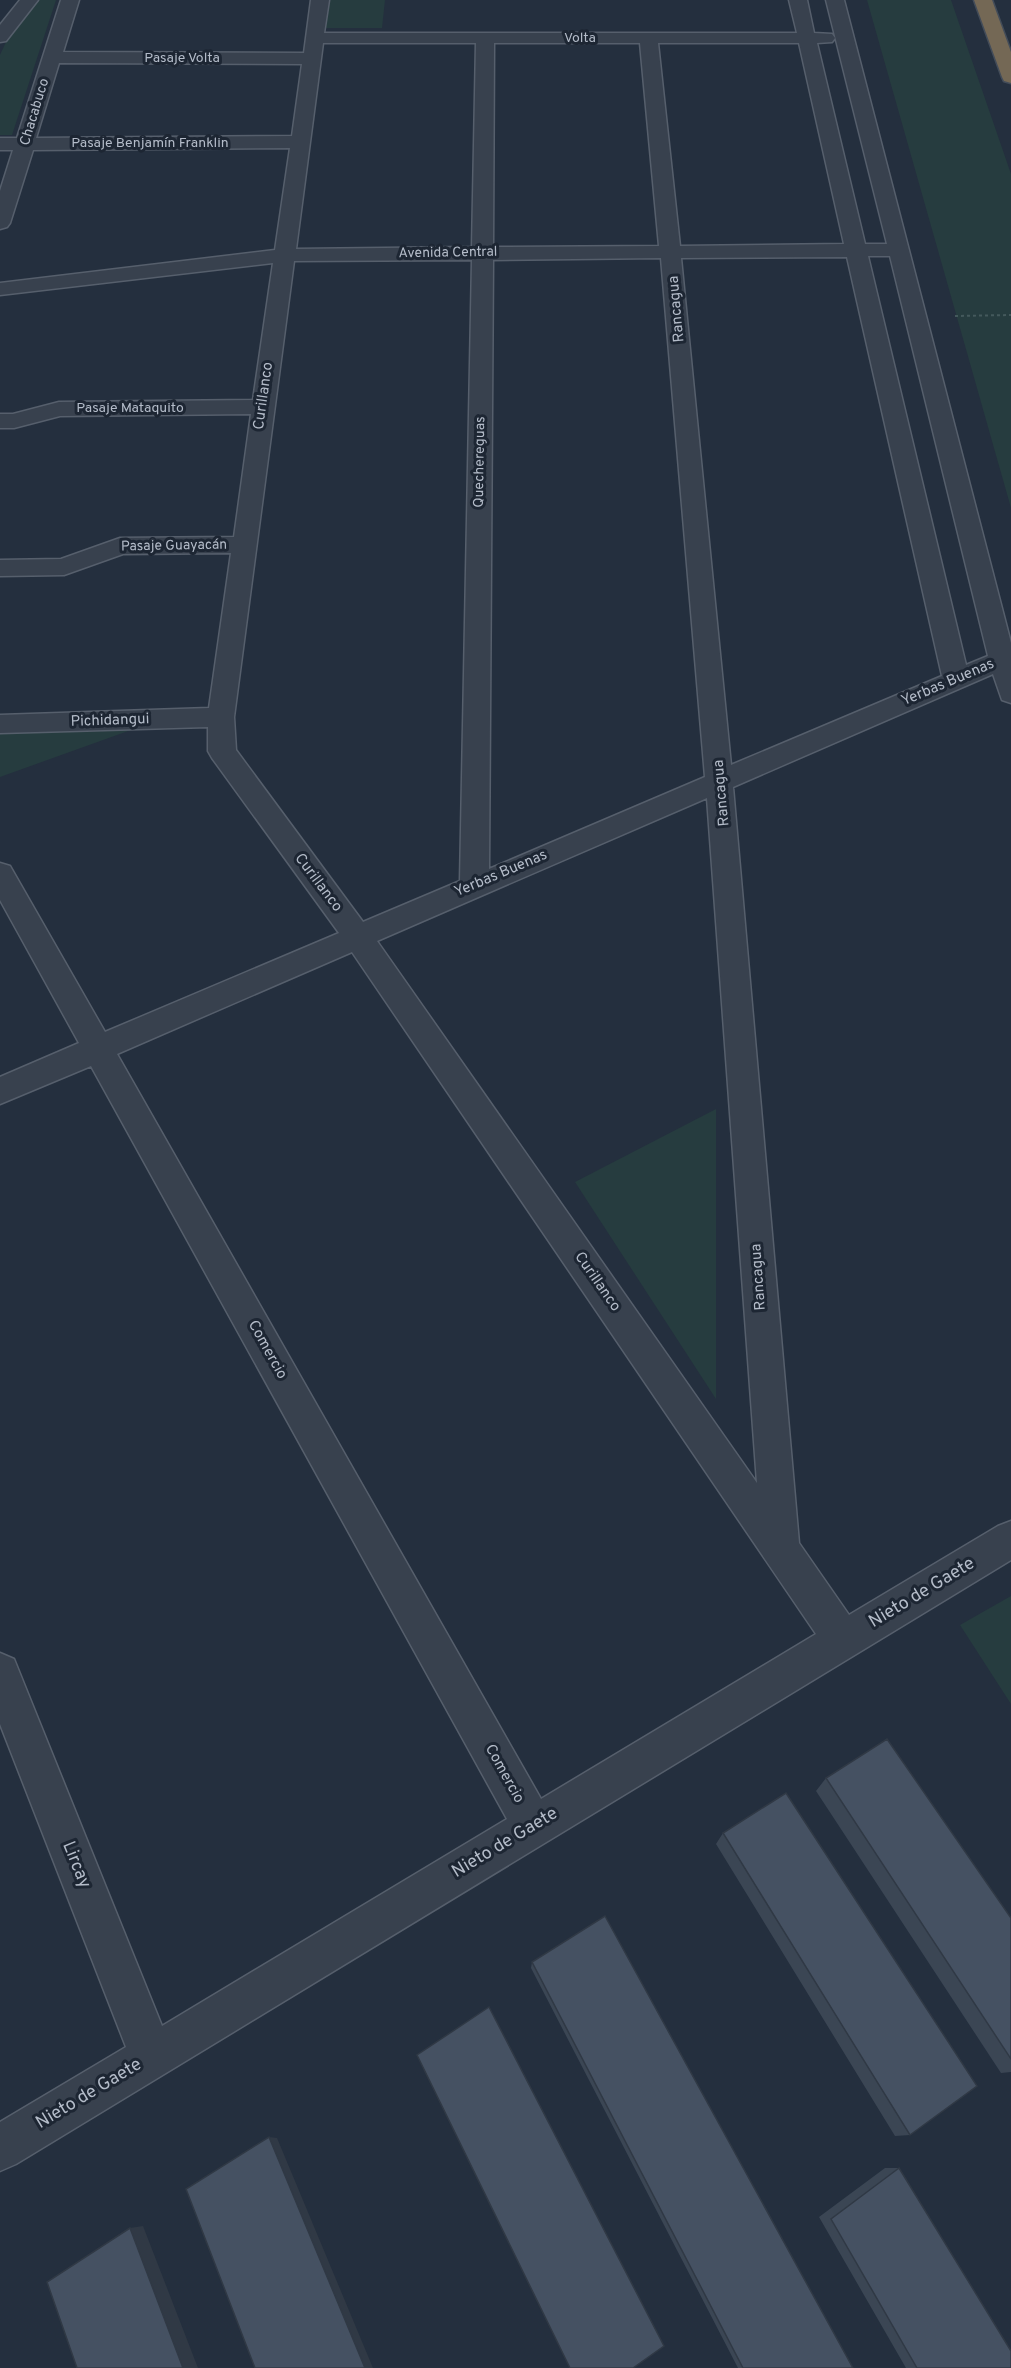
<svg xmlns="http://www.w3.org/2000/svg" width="1011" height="2368" viewBox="0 0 1011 2368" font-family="Overpass,sans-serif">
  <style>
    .green { fill: #263c3f }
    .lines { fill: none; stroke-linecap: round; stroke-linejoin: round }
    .minor-casing { stroke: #565f6c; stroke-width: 3 }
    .highway-casing { stroke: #434c59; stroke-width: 3 }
    .path { stroke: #44595c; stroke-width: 2; stroke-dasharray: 3 3; stroke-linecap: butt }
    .minor { fill: #38414e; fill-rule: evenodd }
    .highway { fill: #746855; fill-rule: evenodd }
    .wall { fill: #3b4654 }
    .shaded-wall { fill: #303945 }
    .building { fill: #455162; stroke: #303945; stroke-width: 1.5 }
    .labels { text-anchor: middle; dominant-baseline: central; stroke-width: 6; stroke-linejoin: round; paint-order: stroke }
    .far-street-label { font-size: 14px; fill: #b4bcc9; stroke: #1d2633 }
    .street-label { font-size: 15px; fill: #b4bcc9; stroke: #1d2633 }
    .near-street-label { font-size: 18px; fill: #b4bcc9; stroke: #1d2633 }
  </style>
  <rect width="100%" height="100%" fill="#242f3e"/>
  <path class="green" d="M31,0H56L12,135H0V55L18,16Z
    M328,0H385L382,28H325Z
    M867,0H951L1011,174V508Z
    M156,721L0,777V729Z
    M716,1109V1399L575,1182Z
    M1011,1596V1704L960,1625Z"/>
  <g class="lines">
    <g class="minor-casing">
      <path id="minor" d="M20,0H38L6,41L0,42V25Z
        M61,0H79L63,52L304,53L311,0H329L324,33H797L789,0H807L814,33L832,34L835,38L832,42L817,43L865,244H887L826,0H844L1011,643V703L1002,700L993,674L733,787L799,1543L849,1615L998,1526L1011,1521V1560L16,2164L0,2171V2122L126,2047L0,1724V1653L14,1659L162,2026L507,1819L91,1066L0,1104V1077L79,1043L0,900V863L10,866L105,1032L339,933L212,758L208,751V727L0,733V715L209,708L231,553L123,554L64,575L0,576V560L61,559L120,538L234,537L251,414L60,416L14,428H0V414H13L59,402L253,400L273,263L0,295V283L275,250L290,148L33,150L10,223L7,227L0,229V191L13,150H0V138H17ZM323,43H476L472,247L296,249ZM494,43H640L659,246L493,247ZM658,43H799L844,244L680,246ZM59,63L302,64L292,136L36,138ZM868,256H890L988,656L966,665ZM847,257L942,676L731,765L681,258ZM661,258L705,777L489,869L493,260ZM472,260L460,881L363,922L236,750L234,717L294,261ZM707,798L757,1483L377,941ZM352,952L816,1634L541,1799L117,1054Z"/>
    </g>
    <g class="highway-casing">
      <path id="highway" d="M974,0H992L1011,52V83L1004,81L1002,77Z"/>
    </g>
    <path class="path" d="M955,316L1011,315"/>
    <use href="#minor" class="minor"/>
    <use href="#highway" class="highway"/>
  </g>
  <path class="wall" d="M826,1778L1011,1918V2072L1001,2073L816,1791Z
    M723,1833L910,2135L895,2136L716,1844Z
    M532,1962L853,2368H738L531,1968Z
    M885,2168H899L1011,2368H906L819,2217Z"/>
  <path class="shaded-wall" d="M269,2137L277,2138L373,2368H365Z
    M143,2226L198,2368H183L130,2228Z"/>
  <path class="building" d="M887,1739L1011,1918V2059L826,1778Z
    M786,1793L977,2086L910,2135L723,1833Z
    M605,1916L853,2368H743L532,1962Z
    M489,2007L664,2346L633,2368H570L417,2055Z
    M269,2137L365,2368H255L186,2189Z
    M899,2168L1011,2351V2368H917L831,2219Z
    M130,2228L183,2368H77L47,2282Z"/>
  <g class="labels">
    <g class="far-street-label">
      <text x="580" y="38">Volta</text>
      <text x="182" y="58">Pasaje Volta</text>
      <text transform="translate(35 112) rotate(-73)">Chacabuco</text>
      <text x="150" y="143">Pasaje Benjamín Franklin</text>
      <text transform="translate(448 253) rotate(-1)">Avenida Central</text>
      <text x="130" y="408">Pasaje Mataquito</text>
      <text transform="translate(480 462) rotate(-89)">Quechereguas</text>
      <text transform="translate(174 546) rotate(-1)">Pasaje Guayacán</text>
    </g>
    <g class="street-label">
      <text transform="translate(677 309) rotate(-95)">Rancagua</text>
      <text transform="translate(264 396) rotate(-82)">Curillanco</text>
      <text transform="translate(948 683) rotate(-23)">Yerbas Buenas</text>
      <text transform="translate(110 721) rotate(-2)">Pichidangui</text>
      <text transform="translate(722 793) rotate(-95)">Rancagua</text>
      <text transform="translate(501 874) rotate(-23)">Yerbas Buenas</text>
      <text transform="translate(318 883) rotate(53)">Curillanco</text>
      <text transform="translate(759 1277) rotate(-94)">Rancagua</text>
      <text transform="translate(597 1282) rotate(55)">Curillanco</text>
      <text transform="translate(267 1350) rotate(61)">Comercio</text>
      <text transform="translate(504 1774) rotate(61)">Comercio</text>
    </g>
    <g class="near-street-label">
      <text transform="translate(922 1593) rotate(-31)">Nieto de Gaete</text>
      <text transform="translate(505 1843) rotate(-31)">Nieto de Gaete</text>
      <text transform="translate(76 1865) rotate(68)">Lircay</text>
      <text transform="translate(89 2094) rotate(-31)">Nieto de Gaete</text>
    </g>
  </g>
</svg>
